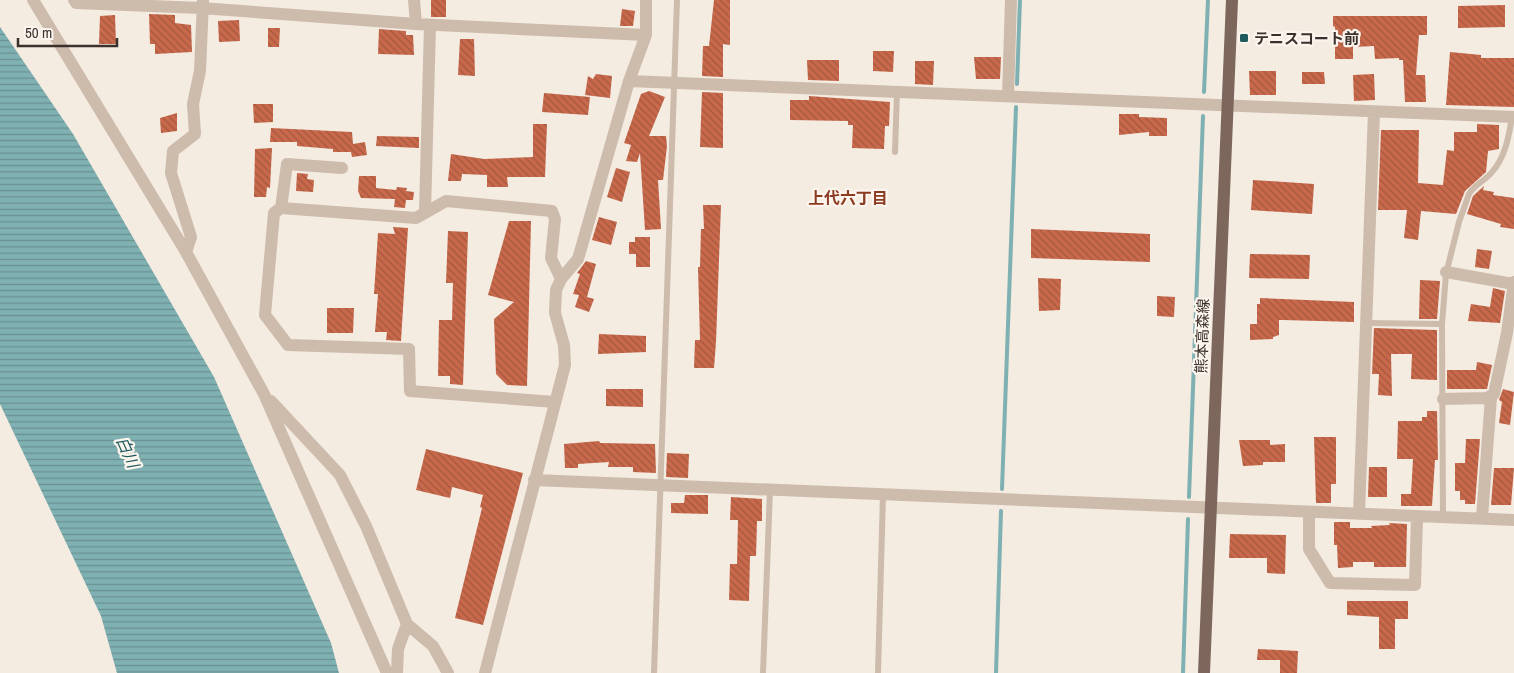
<svg xmlns="http://www.w3.org/2000/svg" width="1514" height="673" viewBox="0 0 1514 673" font-family="'Archivo Narrow','Noto Sans JP',sans-serif">
  <style>
    .water { fill: url(#water-rules) }
    .lines { fill: none; stroke-linecap: round; stroke-linejoin: round }
    .stream { stroke: #7fb0b2; stroke-width: 4 }
    .building { fill: url(#building-back-hatch) }
    .service { stroke: #cdbbac; stroke-width: 6 }
    .minor { stroke: #cdbbac; stroke-width: 12 }
    .primary { stroke: #7d675c; stroke-width: 12 }
    .poi-dot { fill: #1f5a5e; stroke: #fbf5ee; stroke-width: 2 }
    .labels { text-anchor: middle; dominant-baseline: central; stroke-width: 4.5; stroke-linejoin: round; paint-order: stroke }
    .poi-label { font-size: 15px; font-weight: bold; fill: #3b302b; stroke: #fbf5ee; text-anchor: start }
    .street-label { font-size: 15px; fill: #3b302b; stroke: #fbf5ee }
    .neighbourhood-label { font-size: 16px; font-weight: bold; fill: #8c3b22; stroke: #fbf5ee }
    .water-label { font-size: 16px; font-style: italic; fill: #1f5a5e; stroke: #fbf5ee }
  </style>
  <defs>
    <pattern id="water-rules" width="6" height="5" patternUnits="userSpaceOnUse" patternTransform="scale(1.25)"><rect width="6" height="5" fill="#7fb0b2"/><path d="M0 2.5h6" fill="none" stroke="#699091"/></pattern>
    <pattern id="building-back-hatch" width="6" height="6" patternUnits="userSpaceOnUse" patternTransform="scale(1.25)"><rect width="6" height="6" fill="#c8694b"/><path d="M-1 5l2 2M0 0l6 6M5-1l2 2" fill="none" stroke="#a4573f"/></pattern>
  </defs>
  <rect width="100%" height="100%" fill="#f4ebe1"/>
  <path class="water" d="M0,27L73,134L214,377L331,643L339,673H117L101,616L0,404Z"/>
  <g class="lines">
    <path class="stream" d="M1017,84L1020,0
      M1204,92L1208,0
      M1002,489L1016,107
      M1189,497L1203,116
      M996,673L1001,511
      M1183,673L1188,519"/>
  </g>
  <path class="building" d="M431,0H446V17H431Z
    M714,0H730V45L723,44V77L702,76L703,46H709Z
    M1505,5V27L1458,28V6Z
    M622,9L635,11L633,26H620Z
    M149,14L175,15V23L191,25L192,52L155,54V44H150Z
    M115,15L116,44H99L100,16Z
    M1333,16H1427V35H1419L1416,75H1425L1426,102H1405L1403,60H1399V58L1375,59L1374,46L1353,47V59H1335V27L1333,26Z
    M239,20L240,41L219,42L218,21Z
    M268,28H280L279,47H268Z
    M379,29L406,31V35H413L414,55L378,54Z
    M460,39H474L475,76L458,75Z
    M873,51H894L893,72L873,71Z
    M1450,52L1481,55V58H1514V107L1446,105Z
    M974,57H1001L1000,79H976Z
    M807,60H839V81L808,80Z
    M915,61H934L933,85L915,84Z
    M1249,71H1276V95H1250Z
    M1302,72H1324L1325,84H1302Z
    M596,74L612,76L610,98L585,95L588,76L593,79Z
    M1374,74L1375,100L1354,101L1353,75Z
    M649,91L665,97L649,136H666L667,146L663,180H658L661,229L645,230L640,153L637,162L626,161L631,145L624,143L641,94Z
    M702,92L723,93V148L700,147Z
    M544,93L590,97L588,115L542,112Z
    M809,96L890,102L889,126H885L884,149L852,148L853,125H848V121L790,120V100H809Z
    M253,104H273V122L254,123Z
    M177,113V131L161,133L160,118Z
    M1119,114H1139V117L1167,118V136H1149V132L1119,135Z
    M533,124H547L545,177H507L508,187H487V175L462,174L461,181H448L451,154L484,159L533,157Z
    M1477,124L1499,125V149L1488,151L1486,172L1465,191L1456,214L1421,211L1418,240L1404,238L1407,210H1378L1381,130H1419L1418,183L1443,185L1447,150L1454,151V132H1477Z
    M271,128L352,132L353,144L365,142L367,155L352,157L351,152H333V149L297,146V142H270Z
    M377,136L419,137V148L376,146Z
    M272,148L270,188L267,187L266,197H254L255,149Z
    M616,168L630,172L622,202L607,197Z
    M297,173L308,174L307,179L314,180L313,192L296,191Z
    M359,176H376V188L396,190L397,187L407,188L406,191L414,192L413,200H406L405,208L394,207L395,199L361,198L358,191Z
    M1253,180L1314,184L1312,214L1251,210Z
    M1484,186L1483,190L1494,192L1493,195L1514,198V229L1500,227L1501,224L1467,214L1473,196Z
    M703,205H721L716,342L714,368H694L695,340H700L698,267H700L701,229H704Z
    M599,217L617,222L611,245L592,240Z
    M509,221H531L527,386L507,385L496,374L494,319L514,302L488,295Z
    M393,227L408,228L401,341L386,340L387,332H375L378,294H374L378,233L395,234Z
    M1031,229L1150,234V262L1031,258Z
    M448,231L468,232L463,385L450,384V376H438L439,320H452L453,283H446Z
    M635,237H650V267H636V254H629V242H635Z
    M1477,249L1492,251L1489,269L1475,267Z
    M1250,254L1310,255L1309,279L1249,278Z
    M586,261L596,264L587,297L594,299L589,312L575,307L579,295L573,294L580,274L577,273Z
    M1038,278L1061,279L1060,310L1039,311Z
    M1420,280L1440,281L1437,319H1419Z
    M1493,288L1505,291L1500,323L1468,321L1471,304L1490,307Z
    M1157,296L1175,297L1174,317L1157,316Z
    M1260,298L1354,302V322L1283,320H1279V335L1273,337V339L1250,340V324H1257V304H1260Z
    M327,308H354L353,333H327Z
    M1374,328L1437,330V380L1411,379L1412,354H1391L1392,396L1378,395L1379,374H1372Z
    M599,334L646,336V352L598,354Z
    M1477,362L1492,365L1487,389H1447V370H1476Z
    M606,389H643V407L606,406Z
    M1503,389L1514,392L1510,425L1499,423L1502,402L1499,400Z
    M1427,411H1437L1438,460H1435L1432,506H1401V494H1411L1413,459H1397L1398,421H1422V417H1427Z
    M1314,437H1336V484H1331V503H1316Z
    M1466,439H1480L1475,504H1465V500H1460V491H1455V463H1465Z
    M1239,440H1270V445L1285,444V462H1263V465L1243,466Z
    M599,441L600,443L655,444L656,473L633,472V467H608L609,462L578,464V468H565L564,444Z
    M426,449L523,473L483,625L455,618L482,508L480,507L483,495L452,487L450,498L416,490Z
    M667,453L689,454L688,478L666,477Z
    M1369,467H1387V497H1368Z
    M1494,468H1514L1511,505H1491Z
    M685,495H708V514L671,513V503H684Z
    M731,497L762,499V521H757L756,556H750L749,601L729,600L730,564H737L738,520H730Z
    M1334,522H1350V528H1372L1371,526L1390,525L1389,523L1407,524L1406,567H1374V562H1353V567L1338,568L1337,545H1334Z
    M1230,534L1286,535L1285,574L1267,573V558H1229Z
    M1347,601H1408V619H1395V649H1379V617L1347,615Z
    M1258,649L1298,651L1297,673H1280V660H1257Z"/>
  <g class="lines">
    <path class="service" d="M895,152L897,91
      M1366,323L1442,324
      M1443,517L1442,324L1446,274L1459,222L1469,194C1475,184 1485,181 1492,172C1505,158 1509,136 1512,117
      M654,673L677,0
      M763,673L770,490
      M878,673L883,495"/>
    <path class="minor" d="M33,0L186,252L264,394L387,673
      M74,0L76,3L201,8L416,24L646,35
      M414,0L416,24
      M629,81L1514,117
      M1008,96L1011,0
      M281,208L287,164L342,168
      M425,212L430,25
      M186,252L191,237L171,173L173,151L195,134L193,104L200,71L203,1
      M1446,272L1514,284
      M1443,399L1487,398L1494,394L1507,333L1514,282
      M271,401L340,475L366,526L407,624L398,649L397,673
      M555,402L410,391L409,349L288,345L265,315L274,213L281,208L416,218L446,201L552,211L555,219L551,258L561,279
      M534,480L1514,520
      M1309,512V549L1330,583L1415,585L1417,517
      M1359,514L1374,112
      M1482,518L1491,397
      M407,624L433,646L448,673
      M485,673L565,365L564,345L555,313L556,290L561,279L578,259L629,81L646,35V0"/>
    <path class="primary" d="M1204,673L1232,0"/>
  </g>
  <rect class="poi-dot" x="1239" y="33" width="10" height="10" rx="2.5"/>
  <g class="labels">
    <g class="poi-label">
      <text x="1254" y="38">テニスコート前</text>
    </g>
    <g class="street-label">
      <text transform="translate(1202 336) rotate(-88)">熊本高森線</text>
    </g>
    <g class="neighbourhood-label">
      <text x="848" y="198">上代六丁目</text>
    </g>
    <g class="water-label">
      <text transform="translate(128 452) rotate(66)">白川</text>
    </g>
  </g>
  <path d="M18 38v8h99v-8" fill="none" stroke="#3b302b" stroke-width="2.5"/>
  <text x="25" y="38" font-size="15" fill="#3b302b" stroke="#fbf5ee" stroke-width="4" paint-order="stroke">50 m</text>
</svg>
